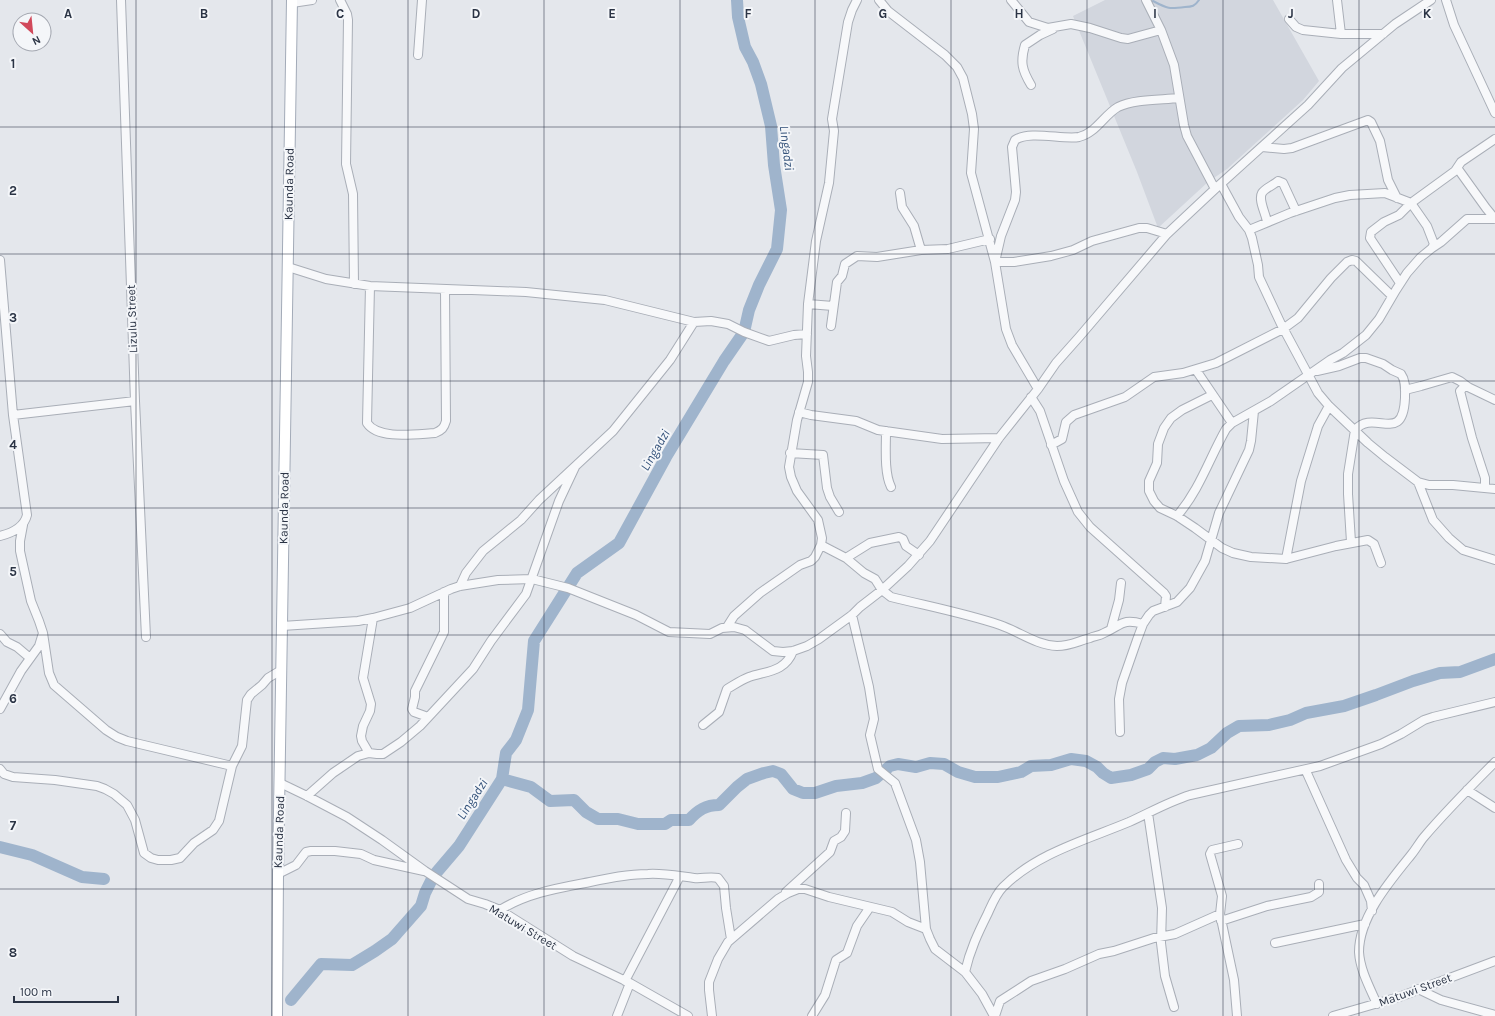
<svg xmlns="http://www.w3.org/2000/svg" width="1495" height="1016" viewBox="0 0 1495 1016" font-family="Karla,sans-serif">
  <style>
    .built { fill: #d2d6de }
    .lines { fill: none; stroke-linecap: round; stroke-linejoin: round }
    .stream { stroke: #9fb4cc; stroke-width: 2 }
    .river { stroke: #9fb4cc; stroke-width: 12 }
    .minor-casing { stroke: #a9aeb7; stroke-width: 10 }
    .major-casing { stroke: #a3abb8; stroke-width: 12 }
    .minor { stroke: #f7f8fa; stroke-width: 8 }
    .major { stroke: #fff; stroke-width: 10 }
    .grid { fill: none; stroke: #2b3445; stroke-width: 1; stroke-opacity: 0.55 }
    .labels { text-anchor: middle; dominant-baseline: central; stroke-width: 4; stroke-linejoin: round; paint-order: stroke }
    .street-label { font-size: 12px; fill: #2b3445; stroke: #f4f6f9 }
    .water-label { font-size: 13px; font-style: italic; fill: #34527a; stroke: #f4f6f9 }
    .grid-label { font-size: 13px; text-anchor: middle; font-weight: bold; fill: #2b3445; stroke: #f4f6f9; stroke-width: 4; stroke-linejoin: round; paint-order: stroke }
  </style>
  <rect width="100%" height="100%" fill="#e4e7ec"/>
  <path class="built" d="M1105,0H1273L1319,81L1303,100L1227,169L1208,182L1158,228L1137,172L1073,16Z"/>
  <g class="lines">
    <path class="stream" d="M1150,3L1153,1C1168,9 1169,9 1185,7C1192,7 1195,6 1199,0"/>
    <path class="river" d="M502,779L531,787L550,801L574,800L586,812L598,819H618L638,824H665L671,820H689C698,810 706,805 719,805L737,787L747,779L764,773L773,771L781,774L793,789L803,793H815L836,786L862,783L876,778L890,766L898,764L916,767L930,763L944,764L958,772L975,777H998L1021,772L1031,766L1051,765L1071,759L1086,761L1097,767L1103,773L1111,778L1131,775L1148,769L1155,762L1163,758L1175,759L1197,755L1211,748L1227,733L1239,726L1269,725L1290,720L1306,713L1344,706L1376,695L1413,681L1440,673L1460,672L1495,659
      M0,847L32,855L82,877L104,879
      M436,873L459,846L502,779L506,753L516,740L528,710L534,641L577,573L619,543L666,457L724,361L744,332L749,310L759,285L777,249L781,210L774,165L771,126L761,84L753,62L745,47L738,17L737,0
      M291,1000L321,964L352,965L375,951L392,939L421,906L425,893L432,879"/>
    <g class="minor-casing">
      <path id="minor" d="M121,0L135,401L146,637
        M340,0L347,14L348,20L346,164L353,194L354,284
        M879,0L888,11L945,55L957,67L963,78L972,114L974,129L971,173L995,262L1006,329L1012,345L1038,389
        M1011,0L1029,22L1048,28L1071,24L1090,28L1121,38L1128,39L1161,30
        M1146,0L1161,30L1174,65L1184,125L1187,136L1215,189
        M1337,0L1341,34
        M1446,0L1454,25L1495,113
        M292,3L312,0
        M1289,19L1296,27L1303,30L1341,34H1383
        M418,55L422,0
        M1031,85C1022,70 1020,62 1025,45L1040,35L1053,29
        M1262,147L1284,149L1292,148L1368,120L1371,122L1380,141L1388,180L1397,198
        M1458,169L1486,208L1495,219
        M1221,184L1239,217L1249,230L1252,238L1258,265L1259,277L1281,324L1318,393L1329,406L1368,443L1385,457L1418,482L1433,520L1449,538L1463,550L1495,560
        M900,193L902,207L914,226L921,250
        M1267,222C1266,214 1258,200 1262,193C1265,188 1274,185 1278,181L1283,183L1296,211
        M1167,234L1147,228H1139L1092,241L1073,250L1051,256L1014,262H995L1001,236L1015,200L1016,192L1012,147L1015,140C1030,130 1063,140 1079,137C1096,133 1104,115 1118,107C1134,99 1161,100 1179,98
        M1432,248L1441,242L1467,219H1495
        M0,260L13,415L27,515C24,528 12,533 0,536
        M288,267L326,279L370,286L526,292L605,300L694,322L711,321L728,324L744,332L769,341L794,335L807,334
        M1400,283L1370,238L1371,232L1384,222L1399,215L1411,203L1455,171L1461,162L1495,139
        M370,286L367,423C378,440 416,434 435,433C442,430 444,428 446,421L445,290
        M808,304L833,306
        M831,326L837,282L842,276L845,264L857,256L877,257L921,250L948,249L990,239
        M1196,370L1232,423
        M1317,371L1339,366L1360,358H1366L1383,364L1392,370L1401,374C1406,381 1405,389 1405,398C1403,446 1374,408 1355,430L1348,474V494L1351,542
        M1468,387H1464L1460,391L1472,438L1485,478V488
        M1405,390L1421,386L1452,377L1460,381L1468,387L1495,400
        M1212,395L1182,410L1171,418L1164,428L1158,444L1157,463L1149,481V491L1154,501L1160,508L1177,516L1195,528L1222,548L1233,553L1251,557L1286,559L1336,546L1368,540L1374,544L1381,563
        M1031,397L1040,411L1064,481L1078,512L1090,527L1164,593L1166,596L1165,607
        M799,412L811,415L856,421L878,430L942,439L999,438
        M13,415L135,401
        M886,431C886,447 884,473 891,487
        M1051,445L1062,439L1066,422L1074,415L1125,397L1154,377L1183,373L1216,363L1283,329L1298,318L1331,278L1347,262L1352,260L1356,261L1392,296
        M790,453L823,455L827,488L830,497L839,512
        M1418,482L1429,485H1453L1495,489
        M1177,516C1200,489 1209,459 1226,429L1232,423L1271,401L1330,360L1343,353L1366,335L1379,319L1396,290L1407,273L1421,257L1432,248L1434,244L1427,226L1411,203L1385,193L1350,195L1335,198L1290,213L1249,230
        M821,545L846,558L864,573L875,579L882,590L891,597C927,606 964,613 1000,625C1020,632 1036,645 1057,646C1070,646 1078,641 1090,638C1094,636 1099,636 1104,633C1122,625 1122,618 1143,624
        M846,558L870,543L899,537L903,539L906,546L919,555
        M1286,559L1301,481L1318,426L1329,406
        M460,586L466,573L483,551L521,520L539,500L613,431L670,360L694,322
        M852,615L869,687L874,719L870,735L878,769L895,783L916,840L920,862L926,929L930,939L935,949L965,972L982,994L994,1016
        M282,626L358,621L373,618L410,608L451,589L460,586L498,580L532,579L568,588L636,615L669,632L710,634L722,628L734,627L745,630L773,651L783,652L793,651L807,646L819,639L852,615L860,607L882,590L908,566L930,541L999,438L1038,389L1056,363L1080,336L1167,234L1215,189L1308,105L1342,68L1395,24L1431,0
        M727,627L734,616L760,593L800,565L811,561L815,557L821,545L822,538L818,520L797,491L791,477L789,467L797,420L808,382V372L806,356L808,304L816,241L829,183L834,131L832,119L848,22L852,10L857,0
        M1111,629L1119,600L1121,583
        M43,633L49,673L54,685L106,730L117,737L127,741L232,766
        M0,634L7,642L17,647L30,658
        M0,709L21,671L39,646L43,633L39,621L31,601L20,551V541L23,525
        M428,717L414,712L412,709L415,697V691L444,632V592
        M703,725L719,712L727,689C734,685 741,680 749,677C767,671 785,672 793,651
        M1120,732L1119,699L1122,683L1137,640L1143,624L1149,615L1153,611L1177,602L1190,588L1205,561L1219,513L1249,450L1251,441L1254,411
        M369,753L362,741L361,736L363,726L370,711L371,704L363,678L373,618
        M0,769L4,774L13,777L55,780L97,786L105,789L114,794L127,805L135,820L144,853L151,858L158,860H171L180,858L194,843L213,830L219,821L232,766L242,746L247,700L251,694L262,685L268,678L278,672L281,673
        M1306,771L1346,860L1357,878L1364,885L1371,901L1372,911
        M280,783L307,796L347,817L382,840L425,871L468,899L485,904L500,910L573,956L630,983L688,1016
        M1467,790L1495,808
        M307,796L333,773L358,756L369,753L377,754H383L401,742L420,726L473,669L491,641L526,594L559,501L575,467
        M1148,813L1162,908L1161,943L1165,976L1174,1007
        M278,874L296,865L306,852L311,851H335L361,854L374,860L424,871
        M786,892L830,852L834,841L841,837L845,831L846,813
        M500,910C527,893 559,888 590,882C609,878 628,874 648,874C663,873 678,876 694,878C702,879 709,876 718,878L724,886L726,908L731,939
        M1221,921L1267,906L1311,897L1319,892V884
        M1275,943L1365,924
        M965,972C970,950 978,933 988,913C992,904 996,894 1003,887C1037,853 1086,840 1129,822C1149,813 1168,802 1190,795L1320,766L1381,744L1401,734L1424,720L1433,717L1495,702
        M625,981L680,876
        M1418,989L1441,1000L1495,1015
        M1377,1004C1370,988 1360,970 1359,952C1359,917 1390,881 1411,855C1416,849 1419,843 1424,837C1446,811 1471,786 1495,762
        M617,1016L630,983
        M712,1016L709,990V982L718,959L728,942L778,899L788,893L798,889H805L829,897L892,912L908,922L926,929
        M812,1016L825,995L836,960L847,953L857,926L870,907
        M995,1016L1000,1001L1031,981L1065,969L1099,954L1114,951L1154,938L1175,934L1220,914
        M1237,1016L1234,980L1220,914L1222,896L1210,854L1212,850L1238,844
        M1333,1016L1399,997L1495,961"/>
    </g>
    <g class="major-casing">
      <path id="major" d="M277,1016L278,874L292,0"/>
    </g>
    <use href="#minor" class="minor"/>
    <use href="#major" class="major"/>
  </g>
  <path class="grid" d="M136,0V1016M272,0V1016M408,0V1016M544,0V1016M680,0V1016M815,0V1016M951,0V1016M1087,0V1016M1223,0V1016M1359,0V1016M0,127H1495M0,254H1495M0,381H1495M0,508H1495M0,635H1495M0,762H1495M0,889H1495"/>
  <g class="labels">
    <g class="street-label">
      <text transform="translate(289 184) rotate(-89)">Kaunda Road</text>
      <text transform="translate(132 319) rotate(-92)">Lizulu Street</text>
      <text transform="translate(284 508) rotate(-89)">Kaunda Road</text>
      <text transform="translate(279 832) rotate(-88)">Kaunda Road</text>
      <text transform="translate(523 927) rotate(31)">Matuwi Street</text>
      <text transform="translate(1415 990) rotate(-20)">Matuwi Street</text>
    </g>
    <g class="water-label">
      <text transform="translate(787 148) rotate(83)">Lingadzi</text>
      <text transform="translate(655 450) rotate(-60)">Lingadzi</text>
      <text transform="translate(472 799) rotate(-57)">Lingadzi</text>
    </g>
  </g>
  <g class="grid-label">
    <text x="68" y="18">A</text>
    <text x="204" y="18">B</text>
    <text x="340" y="18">C</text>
    <text x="476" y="18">D</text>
    <text x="612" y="18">E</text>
    <text x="748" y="18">F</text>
    <text x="883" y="18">G</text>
    <text x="1019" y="18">H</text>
    <text x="1155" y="18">I</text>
    <text x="1291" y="18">J</text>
    <text x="1427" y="18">K</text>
    <text x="13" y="68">1</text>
    <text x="13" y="195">2</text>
    <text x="13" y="322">3</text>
    <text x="13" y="449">4</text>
    <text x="13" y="576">5</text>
    <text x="13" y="703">6</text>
    <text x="13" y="830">7</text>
    <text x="13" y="957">8</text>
  </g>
  <g transform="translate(32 32) rotate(153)"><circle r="19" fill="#f4f6f9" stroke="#a4a8b1"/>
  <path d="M0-3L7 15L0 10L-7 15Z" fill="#d1495b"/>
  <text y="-6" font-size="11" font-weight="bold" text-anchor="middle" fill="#2b3445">N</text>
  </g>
  <path d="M14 996v6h104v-6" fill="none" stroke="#2b3445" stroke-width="2"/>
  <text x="20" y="996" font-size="12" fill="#2b3445" stroke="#f4f6f9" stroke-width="3" paint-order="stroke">100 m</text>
</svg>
